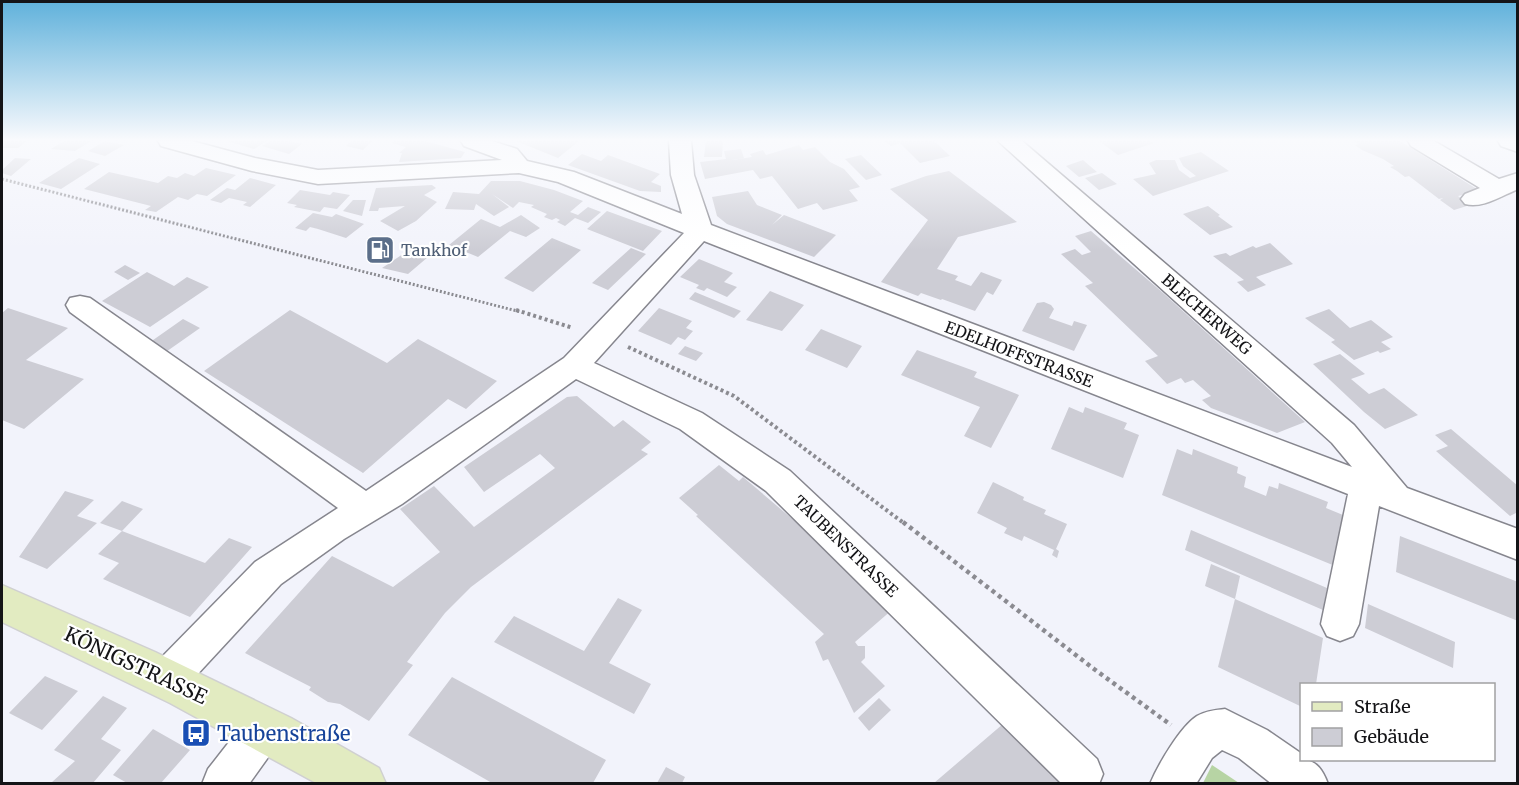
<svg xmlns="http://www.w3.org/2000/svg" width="1519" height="785" viewBox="0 0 1519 785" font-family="Merriweather,serif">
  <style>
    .green { fill: #b7d4a4 }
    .building { fill: #cdcdd5 }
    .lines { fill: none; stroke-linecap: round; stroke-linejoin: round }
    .minor-casing { stroke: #86868e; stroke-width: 3 }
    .major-casing { stroke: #d0d0d1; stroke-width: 3 }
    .path-far2 { stroke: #8b8b91; stroke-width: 3; stroke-dasharray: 2 2; stroke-linecap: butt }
    .path-far1 { stroke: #8b8b91; stroke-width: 4; stroke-dasharray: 3 3; stroke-linecap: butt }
    .path { stroke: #8b8b91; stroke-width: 4.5; stroke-dasharray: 4 4; stroke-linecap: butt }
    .minor { fill: #fff; fill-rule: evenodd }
    .major { fill: #e2ebc1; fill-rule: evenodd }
    .labels { text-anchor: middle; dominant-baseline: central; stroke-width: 4.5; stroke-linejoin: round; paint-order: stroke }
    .service-label { font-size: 16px; fill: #4e5e75; stroke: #fff; text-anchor: start }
    .street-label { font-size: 16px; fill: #141417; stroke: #fff }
    .near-street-label { font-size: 20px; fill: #141417; stroke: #fff }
    .near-transit-label { font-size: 20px; fill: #164399; stroke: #fff; text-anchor: start }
  </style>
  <rect width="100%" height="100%" fill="#f2f3fb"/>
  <path class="green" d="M1212,765L1239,783H1203Z"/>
  <path class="building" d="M2,141H27L18,148H2Z
    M64,141H91L75,151L51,149Z
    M105,141L124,145L105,156L88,151Z
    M226,141H267L254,149Z
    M270,141H289L302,144L289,154L262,146Z
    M351,141H372L363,150L346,146Z
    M394,141H425L465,152L461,158L399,162L402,153H399L406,147L392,143Z
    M516,141H579L558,158Z
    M706,141H723L722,157H704Z
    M884,141H934L950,156L920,163L900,143L891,146Z
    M1099,141H1150L1154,143L1118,155Z
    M1354,141H1400L1480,191L1458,196L1470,205L1454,210L1440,200L1443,198L1439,199L1409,176L1405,177L1397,171L1390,167L1394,166L1383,159L1362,150L1355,145L1359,144Z
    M799,145L803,150L815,147L830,162L844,169L860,187L849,190L858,201L823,210L817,203L798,209L772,176L760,179L753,170L705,179L700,162L726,159L724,151L741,149L744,158L732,160L752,157L750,154L763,150L766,155Z
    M1201,152L1229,171L1153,196L1133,179L1156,174L1149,163L1156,160H1175L1179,170L1190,178L1196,176L1183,166L1179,158Z
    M582,154L601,161L608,155L660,174L651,182L661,186V192L640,191L568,165Z
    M861,155L882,175L866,180L845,159Z
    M15,158L31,159L11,176L2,173V170Z
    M79,158L100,164L61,189L39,183Z
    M1083,160L1097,172L1079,177L1066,166Z
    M206,168L236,175L207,196L197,194L188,200L178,197L156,212L145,210L151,206L84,189L109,172L158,183L168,176L177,178L185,173L194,176Z
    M949,171L1017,222L958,237L937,269L958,276L955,280L971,286L981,272L1002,280L993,295L987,292L975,311L942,299L941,300L921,293L918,296L881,282L928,220L890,189L926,176Z
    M1102,173L1117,184L1099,190L1085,178Z
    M250,178L276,185L250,207L243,205L247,202L229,198L221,203L210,200L227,188L235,190Z
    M491,181H520L554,190L583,201L570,212L578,215L588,207L601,212L588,223L575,218L565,226L557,222L560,220L556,218L552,220L544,217L547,214L531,207L534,205L519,202L513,208L492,194L509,207L494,216L476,204L474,210L445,209L453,192L479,194Z
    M432,185L436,188L424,195L437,202L416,221L398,231L380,221L405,206L379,208L378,211H369L376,188Z
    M300,190L330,195L333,192L350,195L337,209L324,207L320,212L294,207L297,205L287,203Z
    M748,191L757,205L782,215L772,225L784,215L836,235L814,257L727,224L717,216L712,197Z
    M353,200H366L362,216L343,211Z
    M1208,206L1220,215L1218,216L1233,227L1210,235L1183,214Z
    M607,211L662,231L643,251L587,229Z
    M313,213L332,217L336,214L364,224L346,238L318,229L310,227L306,231L295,228Z
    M521,215L540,228L526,237L510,231L478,257L449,245L481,219L500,227Z
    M1091,231L1162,292L1305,422L1277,433L1211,408L1202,400L1211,396L1193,380L1185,383L1181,378L1167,384L1145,361L1158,356L1085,286L1093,283L1061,254L1075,249L1082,255L1091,252L1075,236Z
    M552,238L581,250L533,292L504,278Z
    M1270,243L1293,264L1256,277L1266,285L1248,292L1237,282L1244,280L1213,256L1226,253L1230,256L1253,246L1256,248Z
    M631,248L646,254L608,290L592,283Z
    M409,250H416L428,257L408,274L382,268Z
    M699,259L733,273L724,282L737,287L727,297L707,288L704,291L696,288L699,285L680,277Z
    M125,265L140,273L128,280L114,272Z
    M147,272L174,286L187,277L209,287L150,327L102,301Z
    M770,291L804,305L782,331L746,320Z
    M695,292L741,311L734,318L689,299Z
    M1044,302L1051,305L1054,309L1049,318L1072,326L1074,321L1087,325L1074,351L1022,331L1037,303Z
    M8,308L68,328L26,360L84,379L24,429L2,420V313Z
    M659,308L692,321L686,328L693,331L685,340L678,337L671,345L638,331Z
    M1329,309L1350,328L1371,320L1393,337L1381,342L1391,349L1380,353L1378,351L1354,360L1331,342L1335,340L1305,318Z
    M290,310L387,363L418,339L497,381L466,409L448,399L363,473L204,371Z
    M183,319L200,328L163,354L146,345Z
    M821,329L862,346L847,368L805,350Z
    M685,346L703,353L696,361L678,354Z
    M917,350L977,372L974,377L1019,395L991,448L964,436L980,407L901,375Z
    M1340,354L1365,374L1351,379L1369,394L1384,388L1418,415L1385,429L1364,412L1313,364Z
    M577,396L614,427L623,420L651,442L641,450L648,454L471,587L445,613L407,662L413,665L369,721L340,704L328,702L309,690L311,687L245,653L332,556L393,587L440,552L400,509L434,486L474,527L555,468L540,454L484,492L464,467L567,397Z
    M1069,407L1083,413L1085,407L1127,423L1124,429L1139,435L1123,478L1051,449Z
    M1451,429L1518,486V512L1510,516L1436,451L1448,446L1435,435Z
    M1177,449L1192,455L1193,449L1238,467L1237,473L1246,477L1244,487L1266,496L1269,486L1278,489L1279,483L1328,502L1326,508L1343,515L1335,566L1162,495Z
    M719,465L739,481L743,477L877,591L893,609L855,642L858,646H865V658L861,662L885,686L854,713L828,659L823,661L815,642L824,634L696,516L698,515L679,498Z
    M993,482L1024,497L1023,500L1046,510L1044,514L1067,524L1056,549L1059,551L1057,558L1052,555L1054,550L1024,536L1022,541L1004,533L1007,528L977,513Z
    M65,491L94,500L77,516L97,523L47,569L19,557Z
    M122,501L143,509L122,531L100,523Z
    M1191,530L1327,588L1323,610L1185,550Z
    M122,531L205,563L229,538L252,547L190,617L103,579L119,563L98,554Z
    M1400,536L1518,582V621L1396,572Z
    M1211,564L1240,576L1235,599L1323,638L1316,684H1302L1300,706L1218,667L1235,599L1205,586Z
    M618,598L642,610L609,663L651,684L634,714L494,642L514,616L584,651Z
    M1368,604L1455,642L1453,668L1365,628Z
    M45,676L78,691L42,730L9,713Z
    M452,677L606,760L593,783H492L408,735Z
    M103,696L127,708L101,739L121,750L93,783H51L75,761L54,750Z
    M879,698L891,710L869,731L858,718Z
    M1010,718L1067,783H934Z
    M153,729L190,750L161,783H127L113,775Z
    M666,767L685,777L682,783H657Z"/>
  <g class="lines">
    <g class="minor-casing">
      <path id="minor" d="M158,141H192L255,158L318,170L502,160L464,146L461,141H492L517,149L527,161L574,172L682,214L671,175L669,141H691L694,175L711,225L1352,467L1332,443L998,141H1022L1354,425L1407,488L1518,529V560L1379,506L1359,624L1353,636L1340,641L1327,636L1321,624L1348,494L704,241L594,363L702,413L790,471L1097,759L1103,774L1099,784H1062L766,491L680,429L576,379L402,504L344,539L281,584L182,691L168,697L154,691L149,678L154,665L255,562L338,508L70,312L66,305L70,298L80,296L90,298L366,491L564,358L684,233L558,182L519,173L318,184L252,171L161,146Z
        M1408,141H1434L1499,179L1518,173V189C1501,196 1482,209 1465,204L1461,199L1465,194L1480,188L1411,146Z
        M1498,141H1518V152L1501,146Z
        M265,708L279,714L285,728L279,742L249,784H202L208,769L251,714Z
        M1225,709L1267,730L1302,754V760C1317,760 1323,771 1328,784H1272L1239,758L1222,750L1212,758L1196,784H1150C1158,765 1180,727 1197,716C1206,711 1215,710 1225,709Z"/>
    </g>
    <g class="major-casing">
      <path id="major" d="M2,585L155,652L291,718L379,768L386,784H318L170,703L2,622Z"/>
    </g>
    <path class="path-far2" d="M2,179L521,312"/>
    <path class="path-far1" d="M516,310L573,328
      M628,347L734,396L905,524"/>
    <path class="path" d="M903,522L1094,669L1171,725"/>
    <use href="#minor" class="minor"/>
    <use href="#major" class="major"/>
  </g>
  <linearGradient id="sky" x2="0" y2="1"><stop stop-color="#5fb1db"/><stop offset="0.56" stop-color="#f9fafd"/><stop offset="1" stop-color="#f9fafd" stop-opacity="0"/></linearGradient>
  <rect width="1519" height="250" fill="url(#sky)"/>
  <defs>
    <g id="fuel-square" transform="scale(1.5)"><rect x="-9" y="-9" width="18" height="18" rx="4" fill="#5c6f8a" stroke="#fff"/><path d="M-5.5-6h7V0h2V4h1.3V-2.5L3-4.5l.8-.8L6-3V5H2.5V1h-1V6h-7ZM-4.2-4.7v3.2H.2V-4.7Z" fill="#fff"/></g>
    <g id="bus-square" transform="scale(1.5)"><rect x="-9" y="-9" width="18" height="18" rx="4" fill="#1a4fb4" stroke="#fff"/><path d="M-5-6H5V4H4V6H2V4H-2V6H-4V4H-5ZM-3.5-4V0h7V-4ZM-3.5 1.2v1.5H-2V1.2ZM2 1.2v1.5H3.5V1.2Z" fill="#fff"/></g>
  </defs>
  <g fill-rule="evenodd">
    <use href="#fuel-square" x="380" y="250"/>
    <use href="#bus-square" x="196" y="733"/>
  </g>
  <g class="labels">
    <g class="service-label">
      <text x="401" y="250">Tankhof</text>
    </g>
    <g class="street-label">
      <text transform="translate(1207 314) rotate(41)">BLECHERWEG</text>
      <text transform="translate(1019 354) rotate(21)">EDELHOFFSTRASSE</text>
      <text transform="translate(846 546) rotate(44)">TAUBENSTRASSE</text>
    </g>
    <g class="near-street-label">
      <text transform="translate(136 665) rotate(25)">KÖNIGSTRASSE</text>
    </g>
    <g class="near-transit-label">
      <text x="217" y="733">Taubenstraße</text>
    </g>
  </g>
  <rect width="1519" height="785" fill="none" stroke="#141417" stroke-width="6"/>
  <rect x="1300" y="683" width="195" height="78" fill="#ffffff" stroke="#a1a1a2" stroke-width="1.5"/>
  <rect x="1312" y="702" width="30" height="9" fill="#e2ebc1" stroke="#a1a1a2" stroke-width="1.5"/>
  <text x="1354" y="713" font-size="18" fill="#141417">Straße</text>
  <rect x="1312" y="728" width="30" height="18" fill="#cdcdd5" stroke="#a1a1a2" stroke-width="1.5"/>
  <text x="1354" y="743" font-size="18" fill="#141417">Gebäude</text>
</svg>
